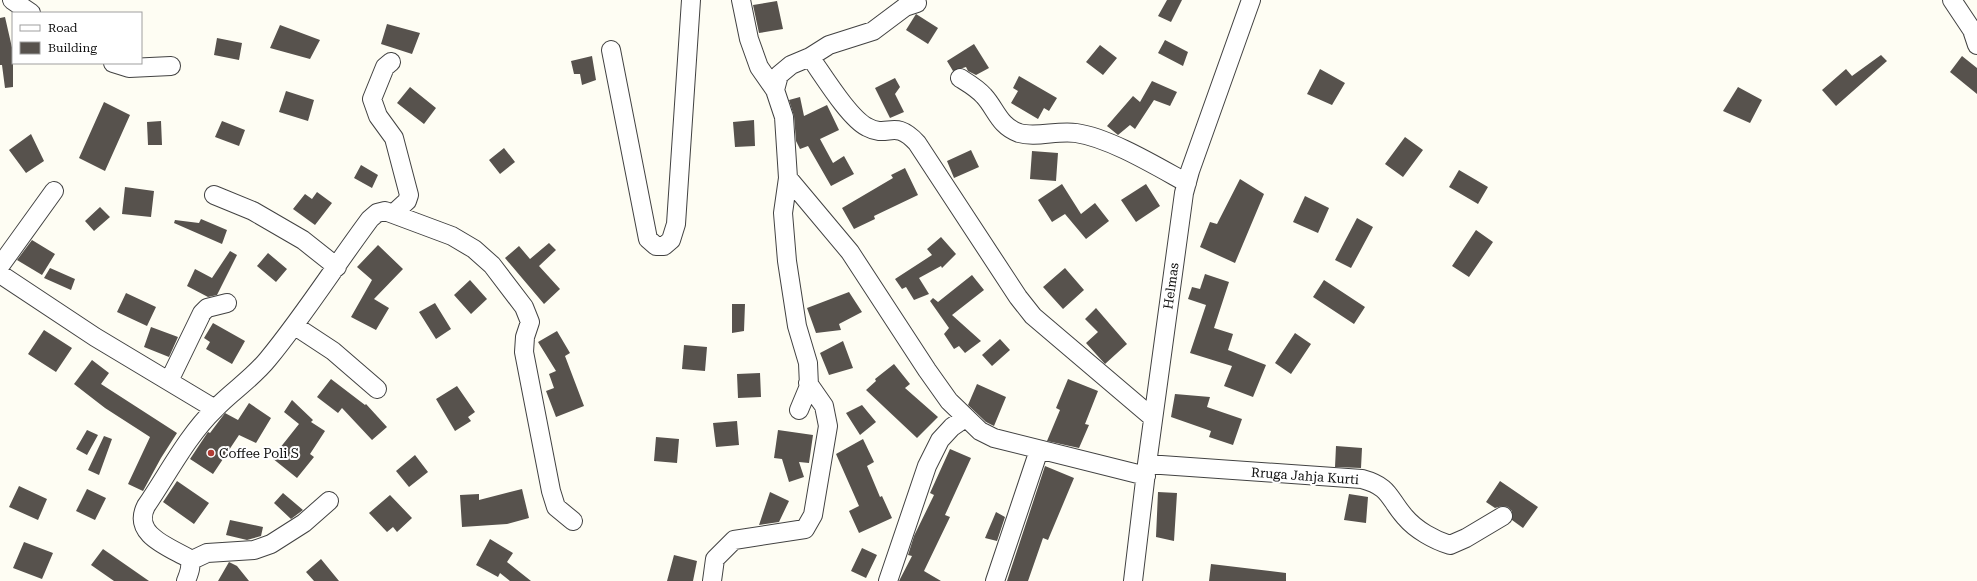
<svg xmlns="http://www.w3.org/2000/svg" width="1977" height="581" viewBox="0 0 1977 581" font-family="'Roboto Serif',serif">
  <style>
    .building { fill: #57524d }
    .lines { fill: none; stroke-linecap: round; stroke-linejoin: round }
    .minor-casing { stroke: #424242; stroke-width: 20 }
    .minor { stroke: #fff; stroke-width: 18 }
    .poi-dot { fill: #b13c35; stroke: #fff; stroke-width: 1.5 }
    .labels { text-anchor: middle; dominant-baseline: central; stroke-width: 4; stroke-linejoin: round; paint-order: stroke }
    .street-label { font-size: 13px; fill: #0f0f0f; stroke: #fff }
    .poi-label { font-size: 13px; fill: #0f0f0f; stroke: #fff; text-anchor: start }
  </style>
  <rect width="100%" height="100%" fill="#fefdf3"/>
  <path class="building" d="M1167,0H1182L1171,22L1158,16Z
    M777,1L783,29L759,33L753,5Z
    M916,14L938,28L928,44L906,30Z
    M5,17L13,52V87L5,88L2,65H0V18Z
    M387,24L420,33L412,54L381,44Z
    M280,25L320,40L310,59L270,48Z
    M217,38L242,43L239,60L214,55Z
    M1165,40L1188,52L1183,66L1158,53Z
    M974,44L989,68L976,75L968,71L966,67L953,71L947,61Z
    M1100,45L1117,58L1103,75L1086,62Z
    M1881,55L1887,61L1836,106L1822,90L1846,69L1852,76Z
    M592,56L596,80L582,85L580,74H574L571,61Z
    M1962,56L1977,68V94L1950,72Z
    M1320,69L1345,83L1332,105L1307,94Z
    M1019,76L1057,98L1049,111L1044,108L1038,119L1011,103L1018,91L1013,88Z
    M895,78L900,87L895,94L904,112L890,118L875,88Z
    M1152,81L1177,92L1170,106L1154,100L1135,129L1130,125L1118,135L1107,126L1133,96L1140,102Z
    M410,87L436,108L424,124L397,103Z
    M1738,87L1762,100L1750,123L1723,111Z
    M286,91L314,100L308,121L279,112Z
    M800,97L804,116L827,105L839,130L820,139L833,163L844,156L854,174L831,186L808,146L800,149L796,141L794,116L789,100Z
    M104,102L130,115L105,171L79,158Z
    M754,120L755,146L735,147L733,122Z
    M161,121L162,145H148L147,122Z
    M222,121L245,130L239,146L215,137Z
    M31,134L44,161L26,173L9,150Z
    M1405,137L1423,150L1403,177L1385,164Z
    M504,148L515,162L500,174L489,160Z
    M971,150L979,167L954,178L947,161Z
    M1032,151L1058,153L1056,181L1030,179Z
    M361,165L378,175L372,188L354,178Z
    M905,168L918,195L874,216L875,219L854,229L842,208L893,178L891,175Z
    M1459,170L1488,187L1478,204L1449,187Z
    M1240,179L1264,194L1235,263L1200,247L1210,222L1217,224Z
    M1062,184L1081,214L1095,203L1109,221L1086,239L1065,214L1052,222L1038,200Z
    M1146,184L1160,206L1136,222L1121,200Z
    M125,187L154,191L151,217L122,214Z
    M317,192L332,203L315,225L293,209L305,194L312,199Z
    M1305,196L1329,208L1318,233L1293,222Z
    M100,207L110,217L94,231L85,221Z
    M1357,218L1373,227L1351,268L1335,260Z
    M201,219L227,230L222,244L174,223L175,220L199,223Z
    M1476,230L1493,242L1469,277L1452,266Z
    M941,237L956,254L942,268L941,266L919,278L929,294L914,300L906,287L902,289L895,279L932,255L927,249Z
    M32,240L55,254L42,275L17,260Z
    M549,243L556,250L539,266L560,289L544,304L505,258L519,246L530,259Z
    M378,245L403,269L374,299L389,308L376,330L351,317L372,280L357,267Z
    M230,251L237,255L217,295L208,297L187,286L195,269L212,278Z
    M268,253L287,269L276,282L257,266Z
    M50,268L75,279L71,290L44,278Z
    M1065,268L1084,290L1063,309L1043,287Z
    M1205,274L1229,282L1214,328L1233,334L1228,350L1266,365L1253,397L1224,386L1232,366L1190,353L1206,305L1188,299L1192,287L1200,289Z
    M972,275L984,290L952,315L981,341L965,353L959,346L954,349L944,334L949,328L930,301L933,298L938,302Z
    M470,280L487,299L471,314L454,295Z
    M1324,280L1365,307L1354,324L1313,297Z
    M849,292L862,312L839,324L841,330L816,333L807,308Z
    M126,293L156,307L147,326L117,312Z
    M435,303L451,329L436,339L419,312Z
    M732,304H745L744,331L732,333Z
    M1096,308L1127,344L1105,364L1086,343L1098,332L1085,319Z
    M213,323L245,341L232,364L206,349L210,342L204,338Z
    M151,327L178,337L169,357L144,347Z
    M44,330L72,348L56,372L28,354Z
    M557,331L570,353L565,356L584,406L556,417L546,391L554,388L549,374L556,371L538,342Z
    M1295,333L1311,344L1291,374L1275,363Z
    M1000,339L1010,350L992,366L982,355Z
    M843,341L853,368L829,375L820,353Z
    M684,345L707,347L705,371L682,369Z
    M92,360L109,373L101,384L177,433L161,458L143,491L128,484L150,437L105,408L74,384Z
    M894,364L910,384L905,388L938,417L917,438L866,390L876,381L875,379Z
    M760,373L761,397L738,398L737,374Z
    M331,379L365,405L366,404L387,427L372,440L342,408L338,413L317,397Z
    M1068,379L1098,391L1085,424L1089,425L1079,448L1047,441L1060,410L1056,408Z
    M977,384L1006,397L994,426L986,422L968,405Z
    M457,386L475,412L468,417L471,421L455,431L436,399Z
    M1175,394L1210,397L1207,407L1242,419L1233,445L1209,437L1211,431L1171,417Z
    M292,400L313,420L311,422L325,431L310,454L314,457L297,478L272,458L299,424L284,412Z
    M249,403L271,418L256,443L239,435L213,474L190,459L208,432L210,433L225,413L238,420Z
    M862,405L876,422L860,435L846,413Z
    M737,421L739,445L716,447L713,423Z
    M87,430L98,435L87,455L76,449Z
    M778,430L813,435L809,463L799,462L804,477L789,482L782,459L774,458Z
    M104,436L112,439L99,475L88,470Z
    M656,437L679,439L677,463L654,461Z
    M863,439L874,462L867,466L880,497L882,496L892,518L859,533L849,511L859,506L836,454Z
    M1336,446L1362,448L1361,468L1335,467Z
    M950,449L971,458L945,515L950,517L924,571L941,581H899L912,556L908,555L914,536L934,495L930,493Z
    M415,455L428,472L409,487L396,471Z
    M1045,466L1074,478L1048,540L1043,538L1028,581H1007Z
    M177,481L209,503L194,524L163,502Z
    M1500,481L1538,507L1523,528L1512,520V511L1508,507L1502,506L1495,508L1486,502Z
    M19,486L47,499L38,520L9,507Z
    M87,489L106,498L95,520L76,511Z
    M522,489L529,518L507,524L462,527L460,495L479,494V500Z
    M770,492L789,501L779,522L759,525Z
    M1158,492L1177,493L1174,541L1156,537Z
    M283,493L303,510L291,519L274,503Z
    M1349,494L1368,497L1366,523L1344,520Z
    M390,495L412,518L397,532L393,527L387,532L369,513Z
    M996,512L1005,517L997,541L985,538Z
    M230,520L263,527L261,536L247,540L226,535Z
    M490,539L513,553L507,562L531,581H510L500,573L498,577L476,565Z
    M24,542L53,553L42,579L13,568Z
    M862,548L877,555L866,578L851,571Z
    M103,549L149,581H114L91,565Z
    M674,555L697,561L693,581H667Z
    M321,559L339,581H314L306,572Z
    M229,562L237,566L249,581H218Z
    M1211,564L1286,573V581H1209Z"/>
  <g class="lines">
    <g class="minor-casing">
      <path id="minor" d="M12,0L31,13
        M741,0L749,39L759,67L775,90
        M1952,0L1972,30L1977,45
        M917,3L905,7L873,31L829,45L810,57L791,65L779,75L775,90L784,117L788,178L850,252L927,370L949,401L980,431L994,438L1146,476
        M611,50L648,239L656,246H664L671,240L676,224L691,0
        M810,57C823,75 849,118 867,127C889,139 894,118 917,143L1018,297L1033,316L1153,418
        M391,62L385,67L372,99L378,116L394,138L409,195L407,201L394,213
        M113,63L129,68L171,66
        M960,78C968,83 977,88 984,96C996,109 999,126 1019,133C1036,138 1058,130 1076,133C1110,138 1156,166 1187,183
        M788,178L783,213L787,261L797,326L808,363L809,386L799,410
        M214,195L253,211L303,240L337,267
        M0,266L54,191
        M0,274L95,337L215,409
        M295,326L333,351L377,389
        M169,381L202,313L207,308L227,303
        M1147,464L1362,479C1391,487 1388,498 1405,517C1416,530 1434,540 1450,545L1466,538L1503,516
        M190,561L207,553L254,550L271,544L304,523L329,501
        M186,581C189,573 193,565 188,558C167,546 132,534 146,506C168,474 187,436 215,409C232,391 252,379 268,359C305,314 335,266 370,219L377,213L385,211L452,236L474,249L492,265L524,307L530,322L525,337L524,352L551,491L556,507L573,521
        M712,581L715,559L734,540L805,529L813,515L828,426L824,406L808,383
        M888,581L927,466L940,440L952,427L965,418
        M995,581L1039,450
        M1133,581L1147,464L1184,193L1190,171L1251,0"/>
    </g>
    <use href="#minor" class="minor"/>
  </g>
  <circle class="poi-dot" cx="211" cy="453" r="4"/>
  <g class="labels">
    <g class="street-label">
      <text transform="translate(1171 286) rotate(-82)">Helmas</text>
      <text transform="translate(1305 476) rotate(4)">Rruga Jahja Kurti</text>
    </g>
    <g class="poi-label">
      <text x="219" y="453">Coffee Poli S</text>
    </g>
  </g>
  <rect x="12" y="12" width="130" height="52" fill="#ffffff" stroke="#9f9f9f"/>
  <rect x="20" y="25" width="20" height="6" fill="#ffffff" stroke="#9f9f9f"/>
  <text x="48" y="32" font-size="12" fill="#0f0f0f">Road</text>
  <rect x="20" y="42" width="20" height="12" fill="#57524d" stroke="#9f9f9f"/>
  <text x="48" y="52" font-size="12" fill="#0f0f0f">Building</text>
</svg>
